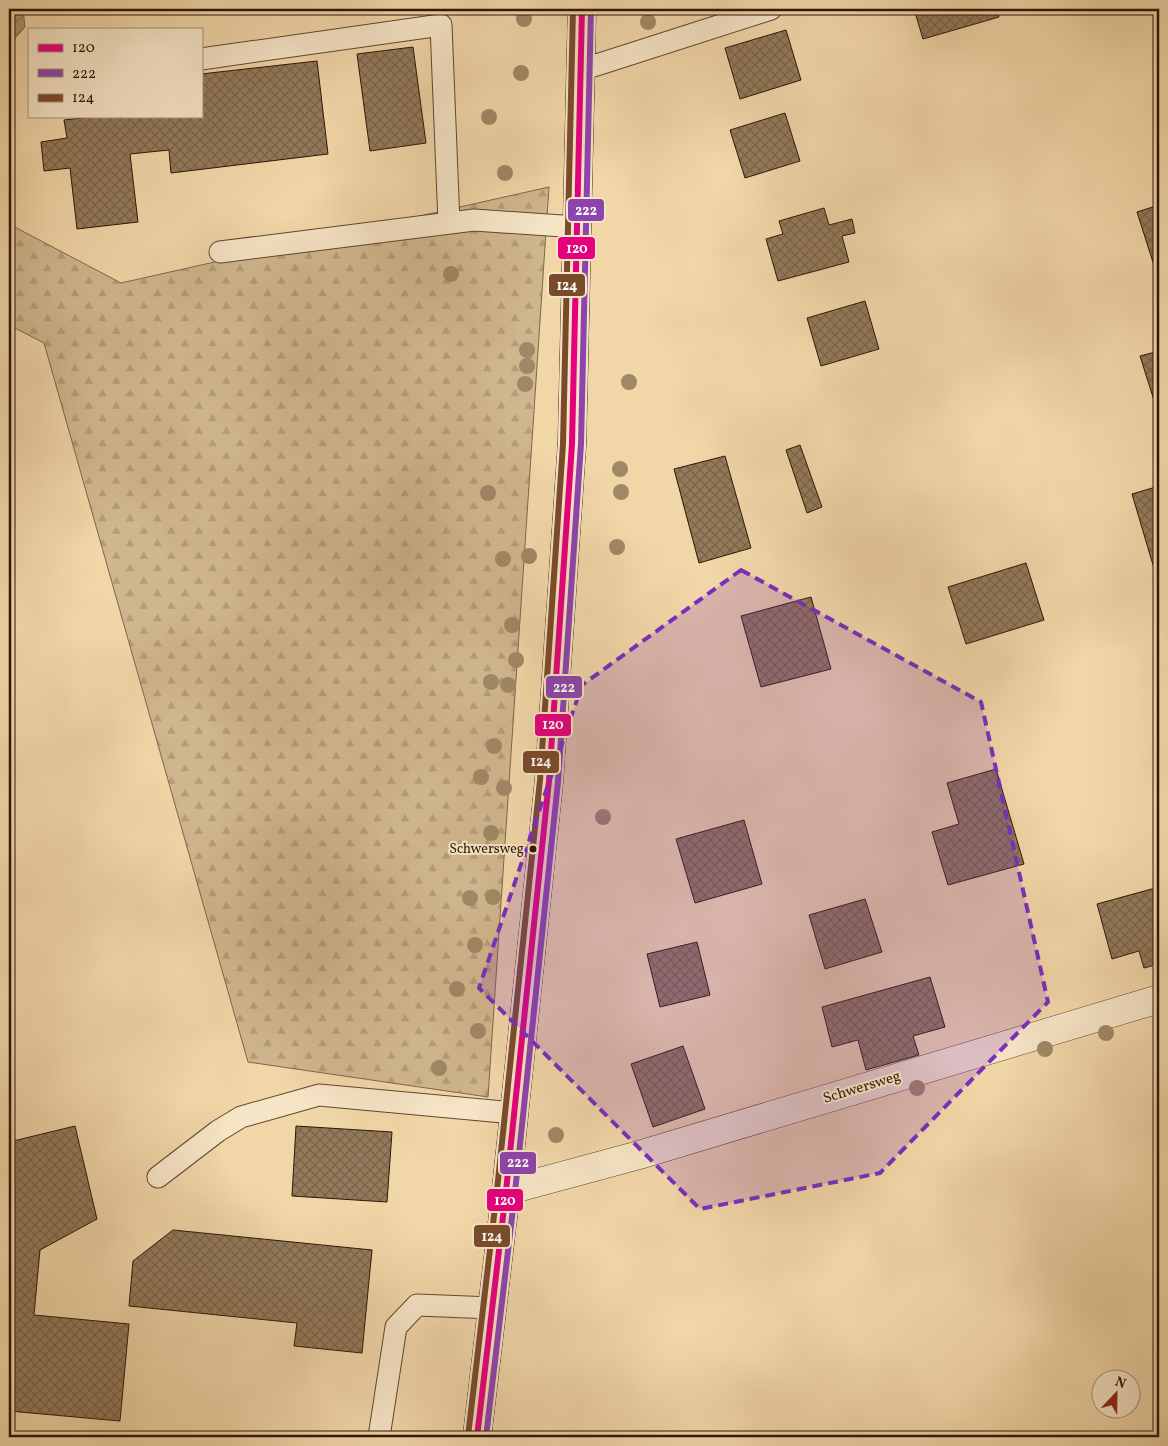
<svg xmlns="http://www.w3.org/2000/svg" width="1168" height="1446" viewBox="0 0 1168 1446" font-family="Vollkorn,serif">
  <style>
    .forest { fill: url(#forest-firs); stroke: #7e664a }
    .water { fill: url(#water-waves); stroke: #7a6347 }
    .building { fill: url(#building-cross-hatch); stroke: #2d1707 }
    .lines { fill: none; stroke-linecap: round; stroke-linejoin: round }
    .lane-casing { stroke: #5e472f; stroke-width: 23 }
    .street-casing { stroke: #5e472f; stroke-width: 29 }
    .secondary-casing { stroke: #2d1707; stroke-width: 29 }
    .lane { stroke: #f6e4c6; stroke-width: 21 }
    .street { stroke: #f6e4c6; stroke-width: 28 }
    .secondary { stroke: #f6e4c6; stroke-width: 28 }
    .bus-1-casing { stroke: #f6e4c6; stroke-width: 10 }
    .bus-2-casing { stroke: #f6e4c6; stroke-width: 10 }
    .bus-3-casing { stroke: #f6e4c6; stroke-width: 10 }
    .bus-1 { stroke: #e5007d; stroke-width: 6 }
    .bus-2 { stroke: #8e44ad; stroke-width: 6 }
    .bus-3 { stroke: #7a4b2a; stroke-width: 6 }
    .tree { fill: #a08765 }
    .marked { fill: #7b2cbf; fill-opacity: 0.2; stroke: #7b2cbf; stroke-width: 4; stroke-dasharray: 10 6; stroke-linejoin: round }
    .bus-dot { fill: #2d1707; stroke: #f6e4c6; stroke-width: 2 }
    .labels { text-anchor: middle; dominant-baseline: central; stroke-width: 4; stroke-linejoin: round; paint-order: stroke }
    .bus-label { font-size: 14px; fill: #2d1707; stroke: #f6e4c6; text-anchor: end }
    .street-label { font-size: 15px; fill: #2d1707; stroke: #f6e4c6 }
    .line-badge { stroke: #f6e4c6; stroke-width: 2 }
    .badge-label { font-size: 14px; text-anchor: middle; font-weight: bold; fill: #fff }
  </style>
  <defs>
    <pattern id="forest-firs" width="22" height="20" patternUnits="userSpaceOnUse" patternTransform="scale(1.25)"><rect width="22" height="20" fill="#d0b68d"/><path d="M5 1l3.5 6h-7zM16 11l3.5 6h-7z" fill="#b39c78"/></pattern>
    <pattern id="water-waves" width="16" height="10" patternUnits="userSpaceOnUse" patternTransform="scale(1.25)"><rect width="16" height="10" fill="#ae9571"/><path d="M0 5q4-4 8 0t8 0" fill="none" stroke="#8e795b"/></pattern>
    <pattern id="building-cross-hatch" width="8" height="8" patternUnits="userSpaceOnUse" patternTransform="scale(1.25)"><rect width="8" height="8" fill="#937a5b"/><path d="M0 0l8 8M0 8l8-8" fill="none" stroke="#786349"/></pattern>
  </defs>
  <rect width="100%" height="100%" fill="#f1d6a8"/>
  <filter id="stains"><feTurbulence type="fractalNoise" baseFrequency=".004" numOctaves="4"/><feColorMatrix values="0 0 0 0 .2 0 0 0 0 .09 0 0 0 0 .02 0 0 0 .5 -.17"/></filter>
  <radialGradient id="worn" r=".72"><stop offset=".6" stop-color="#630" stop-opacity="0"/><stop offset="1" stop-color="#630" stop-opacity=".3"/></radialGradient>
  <path class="forest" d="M549,187L488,1097L248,1062L44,343L9,325V224L121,283Z"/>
  <path class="water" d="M9,9H23L25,27L9,45Z"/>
  <path class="building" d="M914,9H996L999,17L923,39Z
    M786,30L801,80L740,99L725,48Z
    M413,47L426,143L370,151L357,54Z
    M317,61L328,154L171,173L169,150L130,154L138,222L77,229L70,168L44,171L41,142L67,138L64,120L100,116H201V74Z
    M785,113L800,161L745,178L730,130Z
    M1159,205V281L1137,212Z
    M824,208L829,225L852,219L855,233L842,236L849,262L778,281L766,239L783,234L779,221Z
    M865,301L879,349L821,366L807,318Z
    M1159,351V412L1158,413L1140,356Z
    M800,445L822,507L807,513L786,450Z
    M725,456L751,548L699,563L674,469Z
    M1159,486V563L1153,565L1132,494Z
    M1026,563L1044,620L966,644L948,587Z
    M811,597L831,669L761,687L741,616Z
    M996,769L1024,864L948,885L932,832L959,824L947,783Z
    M744,820L762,884L695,903L676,839Z
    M1159,887V964L1144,968L1139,951L1112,959L1097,904Z
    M865,899L882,952L825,969L809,915Z
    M697,942L710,995L660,1007L647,954Z
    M930,977L945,1027L913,1036L919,1055L866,1070L858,1040L832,1047L822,1007Z
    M683,1046L705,1109L653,1127L631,1064Z
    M75,1126L97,1219L40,1250L34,1315L129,1324L120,1421L9,1411V1142Z
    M296,1126L392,1132L387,1202L292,1196Z
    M173,1230L372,1250L362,1353L294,1346L297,1323L129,1306L133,1261Z"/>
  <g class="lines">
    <g class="lane-casing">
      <path id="lane" d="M201,59L441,25L449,223
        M581,70L771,9
        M220,252L474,220L577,227
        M158,1177L218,1131L241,1117L319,1095L514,1113
        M379,1437L396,1327L417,1305L492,1308"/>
    </g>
    <g class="street-casing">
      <path id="street" d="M506,1191L639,1155L1159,999"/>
    </g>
    <g class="secondary-casing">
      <path id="secondary" d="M477,1437L506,1191L549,781L572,444L582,9"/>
    </g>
    <use href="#lane" class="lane"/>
    <use href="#street" class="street"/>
    <use href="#secondary" class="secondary"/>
    <g class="bus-1-casing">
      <path id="bus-1" d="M477,1437L506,1191L549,781L572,444L582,9"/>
    </g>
    <g class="bus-2-casing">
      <path id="bus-2" d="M486,1437L515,1192L558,782L581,444L591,9"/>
    </g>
    <g class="bus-3-casing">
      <path id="bus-3" d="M468,1436L497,1190L540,780L563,444L573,9"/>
    </g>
    <use href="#bus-1" class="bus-1"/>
    <use href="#bus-2" class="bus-2"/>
    <use href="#bus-3" class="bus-3"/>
  </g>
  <g class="tree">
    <circle cx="524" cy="19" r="8"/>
    <circle cx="648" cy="22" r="8"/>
    <circle cx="521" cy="73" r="8"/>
    <circle cx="489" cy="117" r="8"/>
    <circle cx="505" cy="173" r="8"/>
    <circle cx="451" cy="274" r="8"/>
    <circle cx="527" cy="350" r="8"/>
    <circle cx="527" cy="366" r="8"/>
    <circle cx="629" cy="382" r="8"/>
    <circle cx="525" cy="384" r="8"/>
    <circle cx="620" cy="469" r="8"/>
    <circle cx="621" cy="492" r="8"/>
    <circle cx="488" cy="493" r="8"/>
    <circle cx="617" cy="547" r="8"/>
    <circle cx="529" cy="556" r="8"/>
    <circle cx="503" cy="559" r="8"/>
    <circle cx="512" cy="625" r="8"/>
    <circle cx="516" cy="660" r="8"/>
    <circle cx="491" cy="682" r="8"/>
    <circle cx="508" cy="685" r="8"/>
    <circle cx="494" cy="746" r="8"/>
    <circle cx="481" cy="777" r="8"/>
    <circle cx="504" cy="788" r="8"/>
    <circle cx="603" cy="817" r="8"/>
    <circle cx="491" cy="833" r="8"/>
    <circle cx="493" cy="897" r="8"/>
    <circle cx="470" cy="898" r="8"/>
    <circle cx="475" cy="945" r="8"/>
    <circle cx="457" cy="989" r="8"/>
    <circle cx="478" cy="1031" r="8"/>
    <circle cx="1106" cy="1033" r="8"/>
    <circle cx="1045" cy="1049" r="8"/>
    <circle cx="439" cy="1068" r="8"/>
    <circle cx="917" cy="1088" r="8"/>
    <circle cx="556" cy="1135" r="8"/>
  </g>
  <path class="marked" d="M741,570L981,702L1048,1002L880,1173L700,1209L479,988L582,685Z"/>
  <circle class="bus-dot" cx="533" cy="849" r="4.5"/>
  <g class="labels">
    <g class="bus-label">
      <text x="524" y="849">Schwersweg</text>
    </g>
    <g class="street-label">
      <text transform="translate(862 1088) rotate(-17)">Schwersweg</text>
    </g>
  </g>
  <g class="line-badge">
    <rect x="567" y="198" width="38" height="24" rx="5" fill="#8e44ad"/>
    <rect x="557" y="236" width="39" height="24" rx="5" fill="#e5007d"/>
    <rect x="548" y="273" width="38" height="24" rx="5" fill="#7a4b2a"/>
    <rect x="545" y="675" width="38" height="24" rx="5" fill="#8e44ad"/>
    <rect x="534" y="713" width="38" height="24" rx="5" fill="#e5007d"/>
    <rect x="522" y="750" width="38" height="24" rx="5" fill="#7a4b2a"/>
    <rect x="499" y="1151" width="38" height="24" rx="5" fill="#8e44ad"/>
    <rect x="486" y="1188" width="38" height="24" rx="5" fill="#e5007d"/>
    <rect x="473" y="1224" width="38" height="24" rx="5" fill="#7a4b2a"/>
  </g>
  <g class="badge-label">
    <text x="586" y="215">222</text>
    <text x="577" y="253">120</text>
    <text x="567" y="290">124</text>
    <text x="564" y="692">222</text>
    <text x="553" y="729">120</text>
    <text x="541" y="766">124</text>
    <text x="518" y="1167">222</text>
    <text x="505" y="1205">120</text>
    <text x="492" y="1241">124</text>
  </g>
  <rect width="1168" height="1446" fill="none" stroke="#f1d6a8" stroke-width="30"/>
  <rect x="10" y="10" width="1148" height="1426" fill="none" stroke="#2d1707" stroke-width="2.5"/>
  <rect x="15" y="15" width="1138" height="1416" fill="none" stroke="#2d1707"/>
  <rect x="28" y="28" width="175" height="90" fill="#f6e4c6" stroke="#a6927a"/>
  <rect x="38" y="44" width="25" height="8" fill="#e5007d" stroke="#a6927a"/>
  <text x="72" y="52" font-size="15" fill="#2d1707">120</text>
  <rect x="38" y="69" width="25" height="8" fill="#8e44ad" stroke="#a6927a"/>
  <text x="72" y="78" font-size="15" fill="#2d1707">222</text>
  <rect x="38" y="94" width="25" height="8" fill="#7a4b2a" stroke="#a6927a"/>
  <text x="72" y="102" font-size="15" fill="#2d1707">124</text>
  <g transform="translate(1116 1394) rotate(22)"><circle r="24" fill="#f6e4c6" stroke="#a6927a"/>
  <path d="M0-4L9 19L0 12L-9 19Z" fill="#8f2418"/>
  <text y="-8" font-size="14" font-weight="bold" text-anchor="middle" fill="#2d1707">N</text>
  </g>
  <rect width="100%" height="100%" filter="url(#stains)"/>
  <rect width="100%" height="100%" fill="url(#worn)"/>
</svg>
